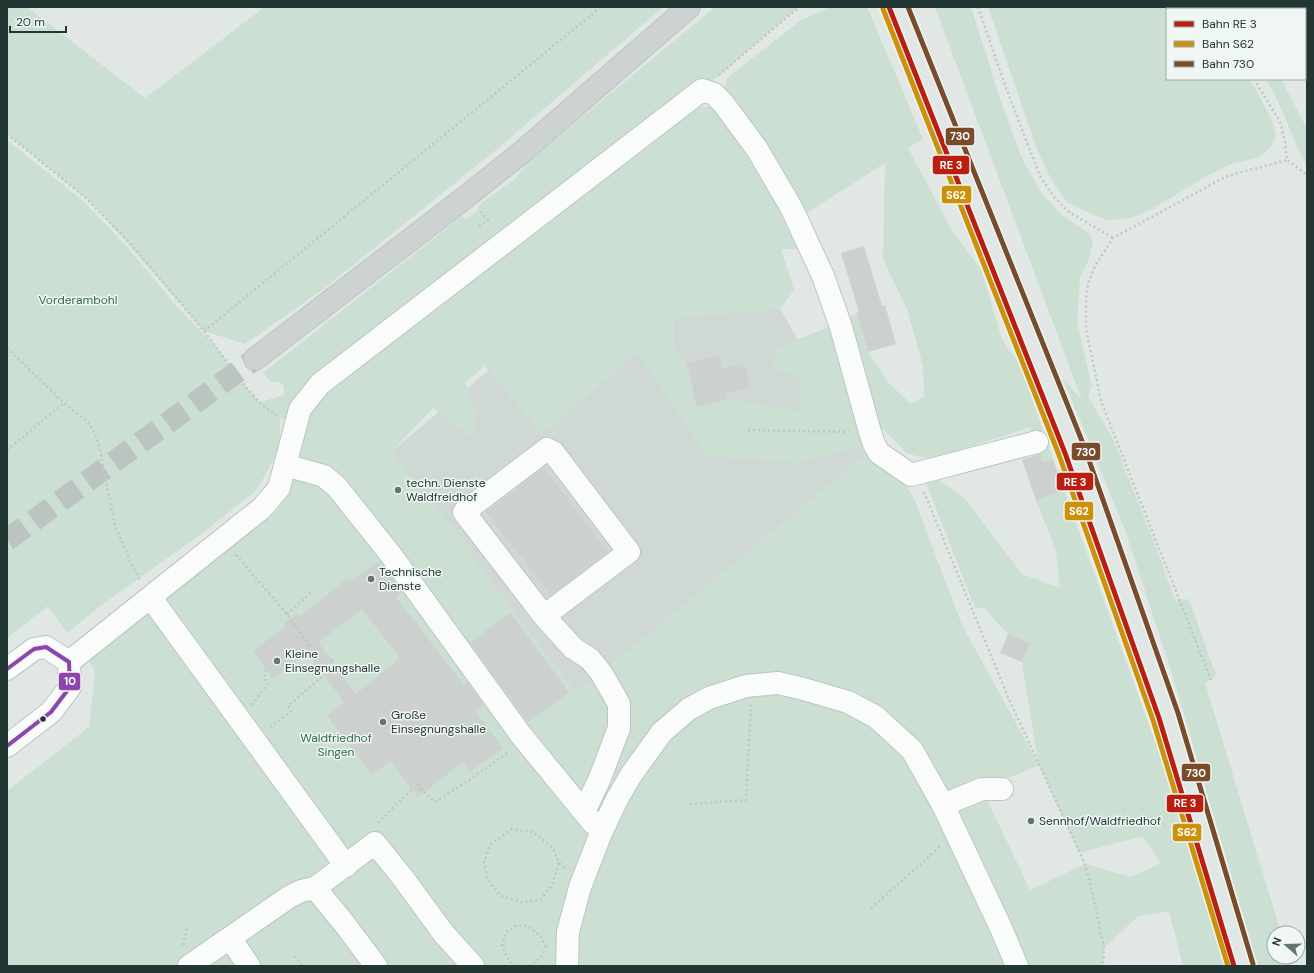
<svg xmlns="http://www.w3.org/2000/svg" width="1314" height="973" viewBox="0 0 1314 973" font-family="'DM Sans',sans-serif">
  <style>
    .built { fill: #cfd8d4 }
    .green { fill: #cbdfd2; fill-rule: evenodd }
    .building { fill: #ccd0cf; fill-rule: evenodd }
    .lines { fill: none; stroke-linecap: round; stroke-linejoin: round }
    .major-tunnel { stroke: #bbc4c1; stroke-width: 22; stroke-dasharray: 22 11; stroke-linecap: butt }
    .minor-casing { stroke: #bec4c1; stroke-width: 24 }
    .major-casing { stroke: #bcc3c1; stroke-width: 24 }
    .path { stroke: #bfc7c4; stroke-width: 2.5; stroke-dasharray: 2 3; stroke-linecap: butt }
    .minor { stroke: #fafbfb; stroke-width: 22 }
    .major { stroke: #cdd3d2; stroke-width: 22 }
    .bus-1-casing { stroke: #eff6f3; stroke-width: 7 }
    .bus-1 { stroke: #8e44ad; stroke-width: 4 }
    .rail-1-casing { stroke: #eff6f3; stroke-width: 8 }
    .rail-2-casing { stroke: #eff6f3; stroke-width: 8 }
    .rail-3-casing { stroke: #eff6f3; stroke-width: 8 }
    .rail-1 { stroke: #bb1e10; stroke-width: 5 }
    .rail-2 { stroke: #cc900a; stroke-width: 5 }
    .rail-3 { stroke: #7a4b2a; stroke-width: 5 }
    .poi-dot { fill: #657571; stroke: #eff6f3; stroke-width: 1.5 }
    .bus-dot { fill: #223733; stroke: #eff6f3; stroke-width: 1.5 }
    .labels { text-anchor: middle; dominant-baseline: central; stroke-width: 3; stroke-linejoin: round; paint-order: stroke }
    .park-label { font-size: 12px; fill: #306a4b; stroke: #eff6f3 }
    .poi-label { font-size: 12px; fill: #223733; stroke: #eff6f3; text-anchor: start }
    .line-badge { stroke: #eff6f3; stroke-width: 1.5 }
    .badge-label { font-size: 11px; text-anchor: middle; font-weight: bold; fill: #fff }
  </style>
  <rect width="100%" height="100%" fill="#e1e7e4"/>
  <path class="built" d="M590,285L780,309L866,455L626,653L576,693L391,452Z"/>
  <path class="green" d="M7,7H27L145,98L265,7H663L497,149L326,287L245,344L204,331L103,215L86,198L7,134Z
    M715,7H797V8L702,90L320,384L296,423L280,418V449L256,491L197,537L103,604L67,633L48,606L7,638V140L83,201L128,248L178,308L214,344L245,386L260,403C269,398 276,399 284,394V387L280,382H271L263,373L462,216L465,220L478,210L479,205L516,178L529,161Z
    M830,7H867L923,139L908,148L952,231L981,269L1002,340L1020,364L1053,459L1043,462L1030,427L933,459L908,454L883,429L874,444L798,463L706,456L637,353L542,435L485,366L465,382L477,413L473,440L433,408L391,452L473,551L469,554L576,693L626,653L866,455L899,476L913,496L962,625L1038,763L1022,662L1030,643L1008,634L984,608H975L919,465L966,500L1022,574L1060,588L1056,551L1036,500L1064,490L1159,753L1226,966H1183L1169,911L1138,916L1104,948L1103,966H7V791L89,727L95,672L88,660L156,605L275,513L288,495L300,453L303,423L319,396L695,106L711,107L727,118L772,189L786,226L797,249H781L794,290L780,309L674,319V348L687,363L697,407L728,399L798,411L802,379L772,367L777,347L822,330L857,313L868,352L888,382L911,404L924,397L923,366L907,309L883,259L885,163L804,215L723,92L727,78L800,21ZM1039,765L1079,853L1143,836L1161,863L1131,877L1085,864L1030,890L982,789Z
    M935,7H971L1001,102L1023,161L1043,195L1061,214L1090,234L1093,241L1089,259L1080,278L1077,322L1092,386L1088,396L1114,441L1158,552L1175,601L1189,599L1216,675L1205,683L1281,933H1274V957H1289L1291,966H1258L1171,670L1124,527L1063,379L1082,400Z
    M988,7H1208L1210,9H1167V79H1250L1272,120L1276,136L1270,148L1257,158L1234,163L1210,174L1149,211L1130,218L1108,220L1087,212L1067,202L1052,181L1038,152Z
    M1266,79H1281L1307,129V164C1298,154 1295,140 1289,127C1283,111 1275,94 1266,79Z"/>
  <path class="building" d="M864,246L882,306L885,305L896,344L868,352L857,313L859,312L841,253Z
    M719,356L722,369L745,364L750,388L726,393L728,399L697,407L687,363Z
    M1040,454L1043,462L1053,459L1064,490L1036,500L1022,460Z
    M544,468L608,552L551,595L486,512Z
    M378,562L384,569L385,568L402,592L396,597L464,685L468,683L483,704L475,711L503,748L470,772L463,762L418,797L390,761L372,775L327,716L344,702L306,652L273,679L253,651L286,626L284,623L296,614L299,617L347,579L350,582ZM362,609L400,658L356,694L318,642Z
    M510,613L569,692L528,722L470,643Z
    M1008,634L1030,643L1022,662L1000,653Z"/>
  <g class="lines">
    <path class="major-tunnel" d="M7,540L255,359"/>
    <g class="minor-casing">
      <path id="minor" d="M285,465L324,476L337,487L391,555L521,735L593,823
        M151,598L346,866
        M544,616L629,552L553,452L547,449L464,512L544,616L573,648L590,659L602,674L619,704V728L600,778L584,812
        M69,662L262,508L279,488L300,409L320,384L702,90L714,94L723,103L757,149L791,207L823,276L841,327L870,432L874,444L879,453L911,475L1037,442
        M7,669L34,649L46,647L69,662
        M7,746L51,712L70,687L69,662
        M943,805L982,789H1002
        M315,888L343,922L376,966
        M230,938L249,966
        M189,966L289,897L301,891L315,888L375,843L403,878L444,934L473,966
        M567,966L568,932L580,887L601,833L617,799L631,775L662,732L689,709L709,698L746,686L778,683L800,688L848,702L876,717L912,750L943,805L1000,926L1017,966"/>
    </g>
    <g class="major-casing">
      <path id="major" d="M255,359L462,200L521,153L689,7"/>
    </g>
    <path class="path" d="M978,7L1006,88L1040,176L1054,197L1069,212L1113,238
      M1217,7L1218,9
      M719,75L799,7
      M1254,79L1280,122L1285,141L1287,160L1307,175
      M7,134L86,198L131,244L204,331L245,386L260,403L277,416
      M479,226L488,220L480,211
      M204,331L595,12L599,7
      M7,348L64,403L91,425L99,445L115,526L130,561L140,580
      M748,430L849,432
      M7,450L64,403
      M924,492L1008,697L1085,864L1092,891L1104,948L1103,966
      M236,555L287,614L311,648
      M287,614L312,592
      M331,661L334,658
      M1211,680L1101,401L1086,329V300L1088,284L1095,266L1113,238L1227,176L1287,160
      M252,705L268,683L264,678L266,670
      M270,727L291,711L288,706L324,675
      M418,784L424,792L435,802L468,781L510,751
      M690,804L746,800L751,704
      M378,823L412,789
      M559,863L552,885L540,900L521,902L501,896L488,880L484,862L490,845L512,829L533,832L553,848L559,863L566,869
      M871,908L931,855L941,845
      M183,945L187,928
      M294,956L303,966
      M516,966L509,961L502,946L506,932L517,925L528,926L540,936L547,948
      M529,966L540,959L546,948"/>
    <use href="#minor" class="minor"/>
    <use href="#major" class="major"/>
    <g class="bus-1-casing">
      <path id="bus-1" d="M7,669L34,649L46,647L69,662L70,687L51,712L7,746"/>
    </g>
    <use href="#bus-1" class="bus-1"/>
    <g class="rail-1-casing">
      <path id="rail-1" d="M889,7L1065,453L1159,718L1234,966"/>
    </g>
    <g class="rail-2-casing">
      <path id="rail-2" d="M883,9L1059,455L1153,720L1228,966"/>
    </g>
    <g class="rail-3-casing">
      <path id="rail-3" d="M908,7L1084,446L1178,713L1253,964"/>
    </g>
    <use href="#rail-1" class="rail-1"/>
    <use href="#rail-2" class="rail-2"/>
    <use href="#rail-3" class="rail-3"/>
  </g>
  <g class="poi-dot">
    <circle cx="398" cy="490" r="4"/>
    <circle cx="371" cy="579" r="4"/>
    <circle cx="277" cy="661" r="4"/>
    <circle cx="383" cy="722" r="4"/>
    <circle cx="1031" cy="821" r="4"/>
  </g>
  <circle class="bus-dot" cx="43" cy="719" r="3.5"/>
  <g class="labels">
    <g class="park-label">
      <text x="78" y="300">Vorderambohl</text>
      <text x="336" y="738">Waldfriedhof<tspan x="336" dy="14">Singen</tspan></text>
    </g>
    <g class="poi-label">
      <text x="406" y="483">techn. Dienste<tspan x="406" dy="14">Waldfreidhof</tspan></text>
      <text x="379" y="572">Technische<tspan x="379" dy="14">Dienste</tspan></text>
      <text x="285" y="654">Kleine<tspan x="285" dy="14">Einsegnungshalle</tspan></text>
      <text x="391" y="715">Große<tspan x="391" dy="14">Einsegnungshalle</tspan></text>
      <text x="1039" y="821">Sennhof/Waldfriedhof</text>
    </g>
  </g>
  <g class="line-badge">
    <rect x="945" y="127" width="30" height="19" rx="4" fill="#7a4b2a"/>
    <rect x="932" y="155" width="38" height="20" rx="4" fill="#bb1e10"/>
    <rect x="941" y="185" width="31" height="19" rx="4" fill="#cc900a"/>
    <rect x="1071" y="442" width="30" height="19" rx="4" fill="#7a4b2a"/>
    <rect x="1056" y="472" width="38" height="19" rx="4" fill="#bb1e10"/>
    <rect x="1064" y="501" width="30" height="20" rx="4" fill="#cc900a"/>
    <rect x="58" y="672" width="23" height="19" rx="4" fill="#8e44ad"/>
    <rect x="1181" y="763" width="30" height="19" rx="4" fill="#7a4b2a"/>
    <rect x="1166" y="794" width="38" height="19" rx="4" fill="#bb1e10"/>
    <rect x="1172" y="823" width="30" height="19" rx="4" fill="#cc900a"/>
  </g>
  <g class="badge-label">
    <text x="960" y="140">730</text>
    <text x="951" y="169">RE 3</text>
    <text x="956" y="199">S62</text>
    <text x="1086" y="456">730</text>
    <text x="1075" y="486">RE 3</text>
    <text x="1079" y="515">S62</text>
    <text x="70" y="685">10</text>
    <text x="1196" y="777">730</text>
    <text x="1185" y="807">RE 3</text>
    <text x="1187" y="836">S62</text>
  </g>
  <rect width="1314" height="973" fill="none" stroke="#223733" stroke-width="16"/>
  <rect x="1166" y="8" width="140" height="72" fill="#eff6f3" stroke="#9daaa6"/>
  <rect x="1174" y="21" width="20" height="6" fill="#bb1e10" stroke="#9daaa6"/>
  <text x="1202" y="28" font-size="12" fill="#223733">Bahn RE 3</text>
  <rect x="1174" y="41" width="20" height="6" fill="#cc900a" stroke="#9daaa6"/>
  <text x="1202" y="48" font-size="12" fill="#223733">Bahn S62</text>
  <rect x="1174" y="61" width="20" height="6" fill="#7a4b2a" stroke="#9daaa6"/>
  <text x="1202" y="68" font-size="12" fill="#223733">Bahn 730</text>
  <g transform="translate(1286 945) rotate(290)"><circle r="19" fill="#eff6f3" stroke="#9daaa6"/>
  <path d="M0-3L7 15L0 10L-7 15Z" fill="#657571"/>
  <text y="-6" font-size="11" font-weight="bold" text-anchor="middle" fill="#223733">N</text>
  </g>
  <path d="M10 26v6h56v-6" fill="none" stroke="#223733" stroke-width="2"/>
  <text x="16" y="26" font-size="12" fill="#223733" stroke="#eff6f3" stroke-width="3" paint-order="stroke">20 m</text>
</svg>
